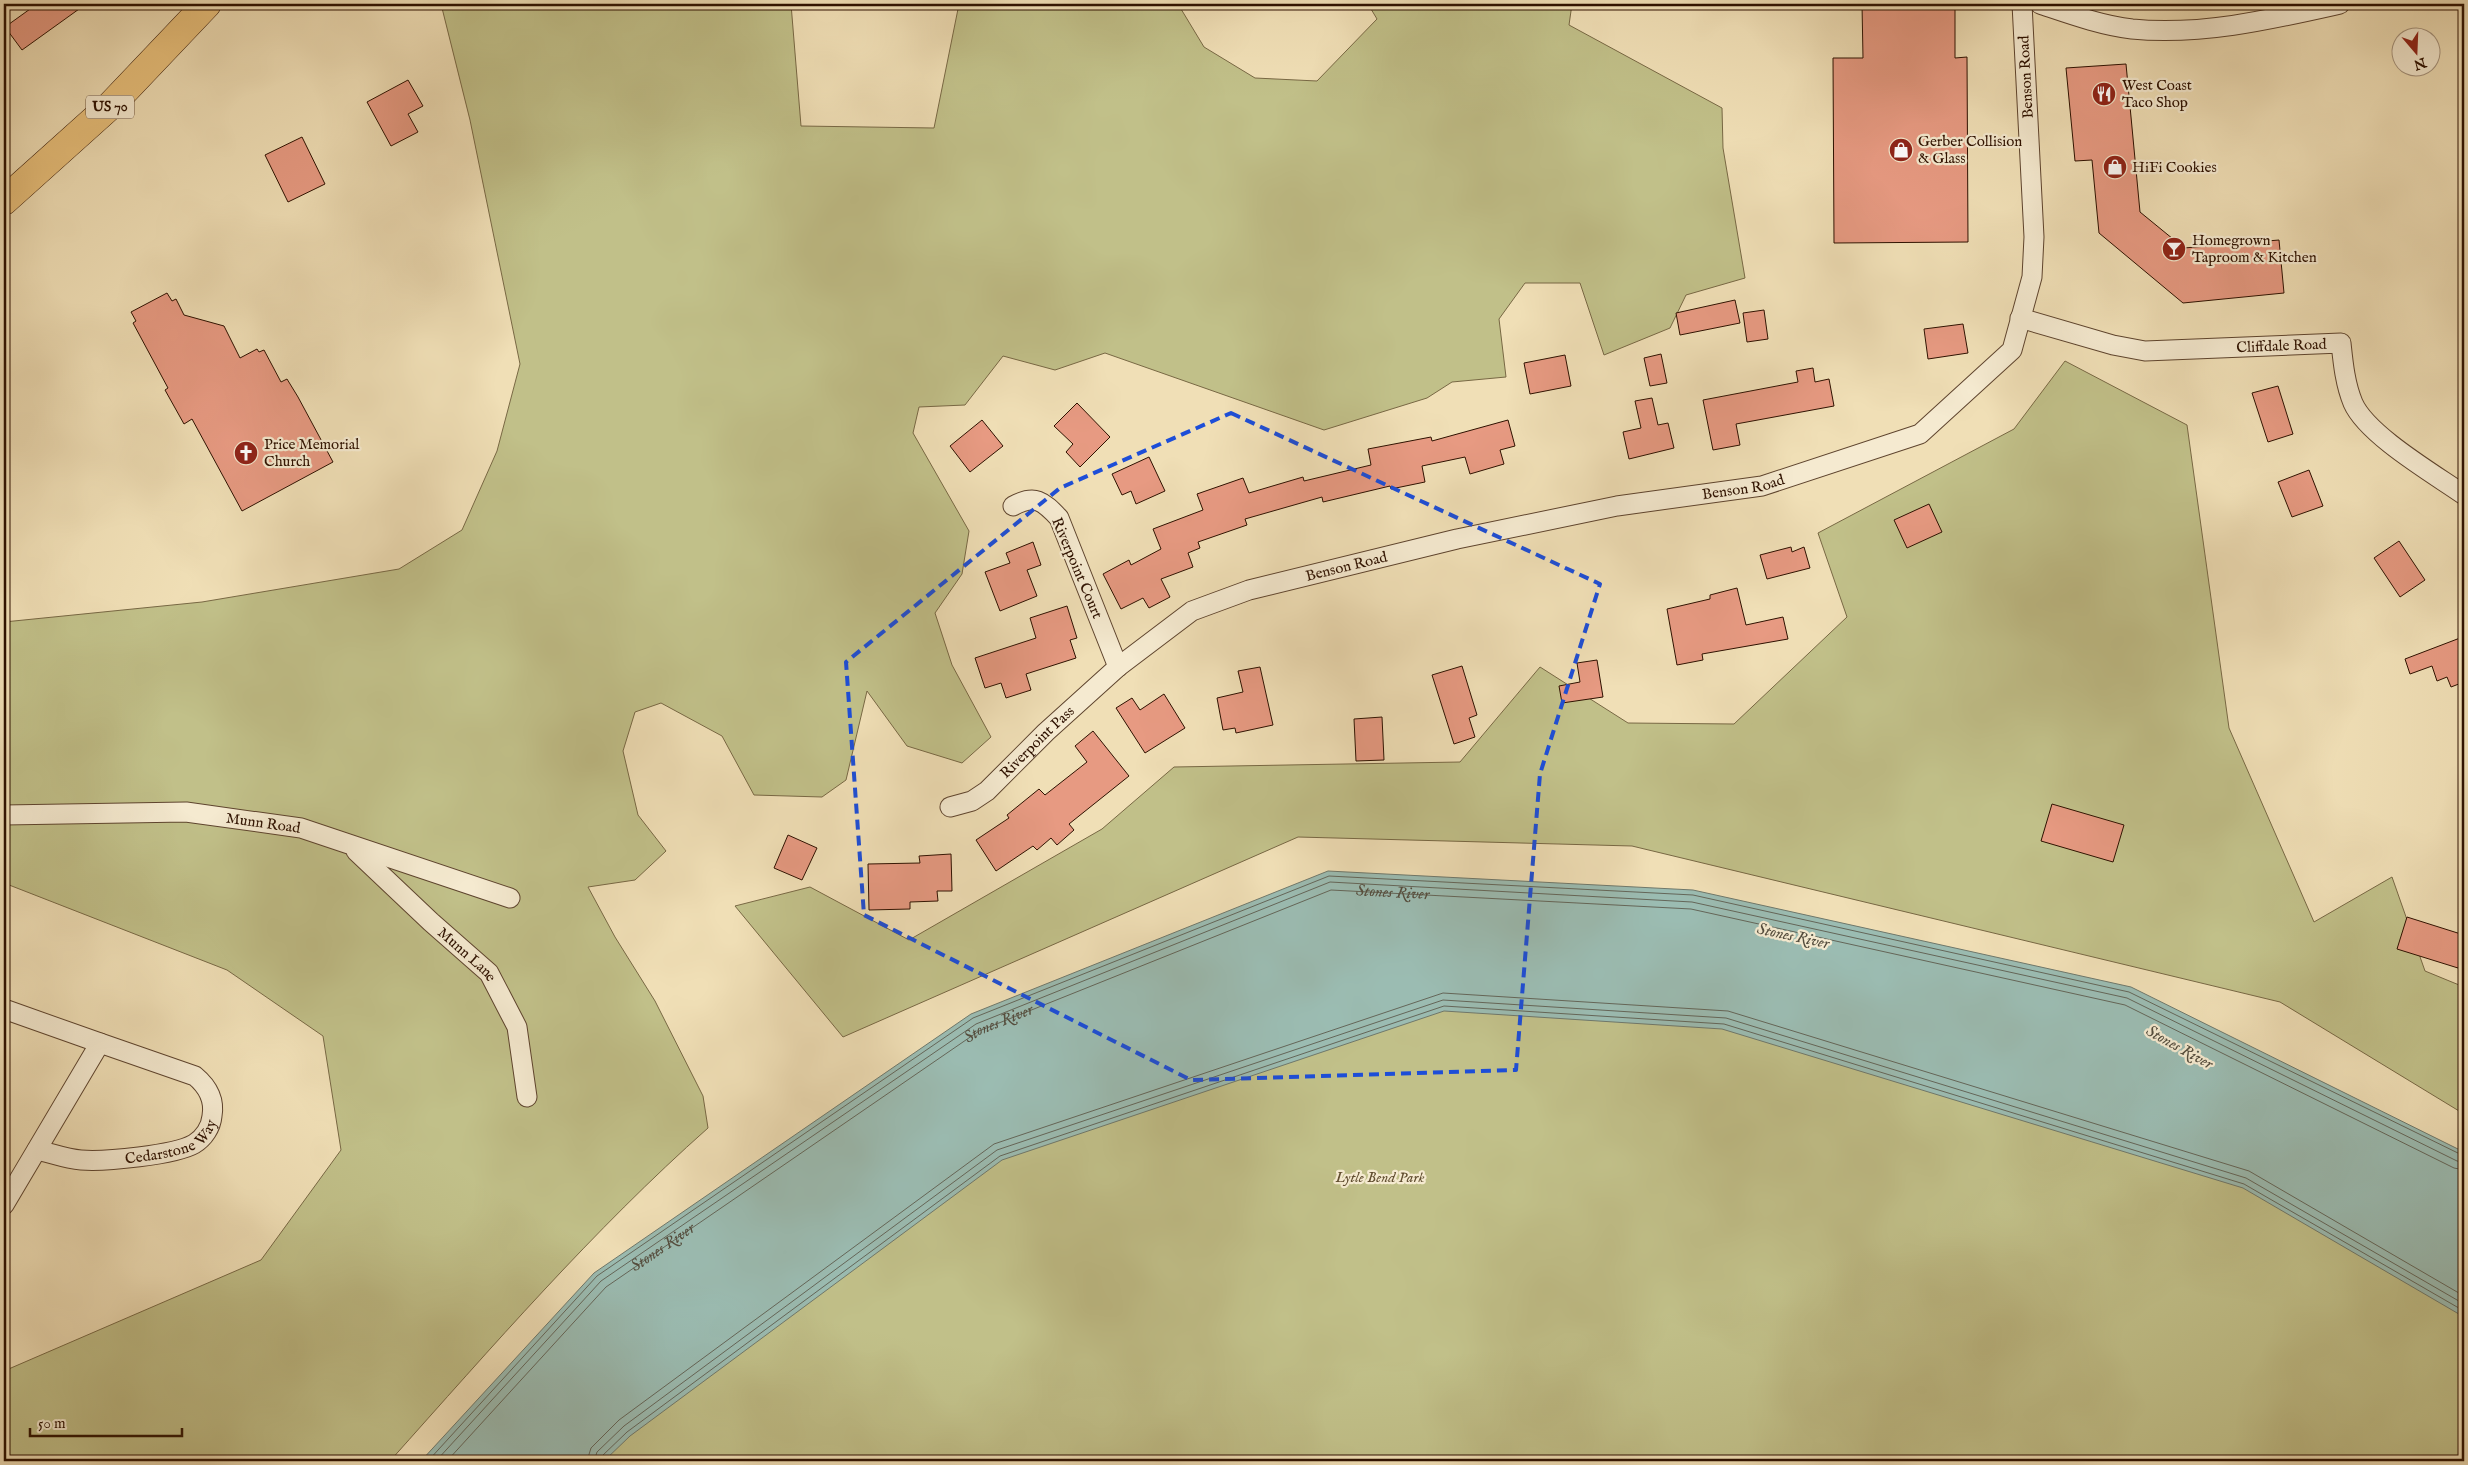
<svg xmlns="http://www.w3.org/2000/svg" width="2468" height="1465" viewBox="0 0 2468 1465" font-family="'IM FELL English',serif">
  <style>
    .green { fill: #c1c089; stroke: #786844 }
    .water { fill: #9bbcb2; stroke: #6f786b }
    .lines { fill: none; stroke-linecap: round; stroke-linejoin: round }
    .shore { stroke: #646659; stroke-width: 1 }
    .building { fill: #e79a82; stroke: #2e1100 }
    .minor-casing { stroke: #5e442e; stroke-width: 21 }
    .primary-casing { stroke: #2e1100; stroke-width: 29 }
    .minor { stroke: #f5ead0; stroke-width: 19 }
    .primary { stroke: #e8c07b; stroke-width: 28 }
    .marked { fill: none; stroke: #1d4ed8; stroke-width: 4; stroke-dasharray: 10 6; stroke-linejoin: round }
    .labels { text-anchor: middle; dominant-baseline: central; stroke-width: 4.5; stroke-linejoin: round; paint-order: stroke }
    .shield { fill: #f5ead0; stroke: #6a523e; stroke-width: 1 }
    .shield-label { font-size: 14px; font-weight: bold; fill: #2e1100 }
    .street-label { font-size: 15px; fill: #2e1100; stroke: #f5ead0 }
    .poi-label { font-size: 15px; fill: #2e1100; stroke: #f5ead0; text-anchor: start }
    .park-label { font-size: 15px; font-style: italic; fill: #614e30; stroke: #f5ead0 }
    .water-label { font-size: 16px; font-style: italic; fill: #544d3e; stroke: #f5ead0 }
  </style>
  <rect width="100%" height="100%" fill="#f0dfb6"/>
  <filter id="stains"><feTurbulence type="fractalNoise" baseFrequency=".004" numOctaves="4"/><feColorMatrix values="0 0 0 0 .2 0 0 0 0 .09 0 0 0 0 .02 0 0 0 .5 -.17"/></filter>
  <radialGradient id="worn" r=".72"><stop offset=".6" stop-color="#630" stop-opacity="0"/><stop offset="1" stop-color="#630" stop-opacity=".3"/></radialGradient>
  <path class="green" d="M441,4H791L801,126L934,128L959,4H1178L1204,47L1255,78L1317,81L1377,19L1368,4H1572L1569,25L1722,108L1723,148L1745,278L1686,295L1670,328L1604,355L1580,283H1525L1499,319L1506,377L1452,382L1427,398L1324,430L1105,353L1055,370L1003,356L965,405L919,407L913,433L969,531L962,574L935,613L952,665L991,737L962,763L907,746L867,691L846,780L822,797L754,795L722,736L661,703L635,712L623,751L638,815L666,851L635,880L588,887L615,937L655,1001L703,1096L708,1128C593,1230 492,1347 390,1461H4V1371L261,1260L341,1150L323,1036L227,970L4,883V622L202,602L399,569L462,530L497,451L520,364L470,120Z
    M2065,361L2187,425L2229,728L2314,922L2392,877L2425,971L2464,987V1114L2280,1002L1632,846L1298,837L843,1037L735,906L810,887L909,940L1102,829L1174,767L1460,762L1540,667L1628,723L1734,724L1847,617L1818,533L2014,429Z
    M1314,891L2464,1209V1461H436Z"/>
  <path class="water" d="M1328,871L1693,890L2131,987L2464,1152V1317L2243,1188L1722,1029L1444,1011L1002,1160L630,1436L604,1461H421L594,1273L971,1014Z"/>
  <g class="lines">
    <g class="shore">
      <path d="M428,1461L597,1276L973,1018L1329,876L1693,895L2129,992L2464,1156"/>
      <path d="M436,1461L601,1281L976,1024L1330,882L1692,902L2127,998L2457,1161L2464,1162"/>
      <path id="s1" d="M447,1461L606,1287L979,1031L1331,890L1691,909L2125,1005L2454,1168L2464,1170"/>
      <path d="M587,1461L591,1448L619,1420L994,1144L1443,993L1728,1011L2249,1171L2464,1296"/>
      <path d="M594,1461L597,1452L624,1426L997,1150L1443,1000L1726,1018L2246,1178L2464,1304"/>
      <path d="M601,1461L602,1456L627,1432L1000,1156L1444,1006L1724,1024L2244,1184L2464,1311"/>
    </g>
  </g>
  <path class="building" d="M37,4H86L22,50L5,27Z
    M1862,4H1955V58L1967,57L1968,242L1834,243L1833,58H1863Z
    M2126,64L2140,212L2184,248L2279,240L2284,293L2183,303L2099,233L2092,160L2075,161L2066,68Z
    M408,80L423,106L408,114L418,132L391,146L367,102Z
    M302,137L325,184L288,202L265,155Z
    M167,293L172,301L176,299L184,315L224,326L240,358L257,349L259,352L264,350L281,382L287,379L298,397L333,462L242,511L192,419L184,424L165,390L168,388L133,323L136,321L131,312Z
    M1735,300L1740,323L1680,335L1676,313Z
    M1764,310L1768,339L1747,342L1743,313Z
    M1963,324L1968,353L1928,359L1924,329Z
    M1661,354L1667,383L1650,386L1644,358Z
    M1565,355L1571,386L1530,394L1524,363Z
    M1813,368L1815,382L1829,379L1834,406L1736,424L1740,445L1713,450L1703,400L1798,382L1796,371Z
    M2278,386L2293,434L2268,442L2252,393Z
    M1652,398L1658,425L1668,423L1674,448L1629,459L1623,432L1641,428L1635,401Z
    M1077,403L1110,437L1080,467L1066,452L1073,444L1054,426Z
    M982,420L1003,446L970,472L950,446Z
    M1508,420L1515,446L1500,450L1504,464L1470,474L1465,457L1422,466L1425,482L1391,489L1390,486L1323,502L1322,497L1245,519L1247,525L1198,542L1200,548L1188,553L1193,567L1161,579L1170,597L1149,608L1143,598L1121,609L1103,574L1129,560L1131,565L1161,549L1153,529L1203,510L1197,494L1243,478L1249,493L1303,477L1304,481L1371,465L1368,449L1431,437L1432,441Z
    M1149,457L1165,491L1136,504L1131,491L1122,495L1112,474Z
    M2309,470L2323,506L2292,517L2278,482Z
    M1929,504L1942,532L1907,548L1894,520Z
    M2399,541L2425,580L2400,597L2374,558Z
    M1033,542L1041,565L1027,570L1037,596L1000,611L985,572L1010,563L1006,553Z
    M1791,547L1792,552L1804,547L1810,568L1767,579L1760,555Z
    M1737,588L1746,625L1783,617L1788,639L1702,654L1703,660L1677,665L1667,609L1710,599V595Z
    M1067,606L1077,638L1070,640L1076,658L1026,674L1031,690L1006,698L1001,683L985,688L975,658L1036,638L1030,618Z
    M2460,638L2464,649V682L2451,687L2447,677L2437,681L2432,666L2410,674L2405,659Z
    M1597,660L1603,697L1562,703L1559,686L1580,682L1577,663Z
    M1462,666L1477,715L1469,718L1475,737L1454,744L1432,675Z
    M1260,667L1273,725L1236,733L1235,728L1223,730L1217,698L1243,692L1238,671Z
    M1164,694L1185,728L1145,753L1116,708L1132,698L1140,710Z
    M1382,717L1384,760L1356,761L1354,719Z
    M1093,731L1129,776L1069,824L1074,830L1057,845L1051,838L1037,850L1033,846L996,871L976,840L1009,818L1007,815L1039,789L1045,795L1087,762L1075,746Z
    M2052,804L2124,825L2113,862L2041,841Z
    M788,835L817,848L802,880L774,868Z
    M951,854L952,891H937L938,901L910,902V909L869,910L868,864L920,863L919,856Z
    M2407,917L2464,935V951L2458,968L2397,949Z"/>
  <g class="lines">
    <g class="minor-casing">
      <g id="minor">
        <path d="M2040,4C2070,14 2100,25 2132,29C2201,36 2273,19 2340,4"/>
        <path id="s2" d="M2020,318L2113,345L2145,351L2341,343C2343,362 2345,384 2353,403C2367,435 2434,474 2464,495"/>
        <path d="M1013,506C1035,494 1043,501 1059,518L1118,667"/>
        <path id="s3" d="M950,807L972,801L987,791L1046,732L1118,667L1192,611L1249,590L1457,539L1617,506L1762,486L1920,434L2012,350L2032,277L2034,237L2022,4"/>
        <path id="s4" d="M4,815L186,812L301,828L510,898"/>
        <path id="s5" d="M356,851L431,922L489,973L517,1027L527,1097"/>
        <path d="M4,1009L100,1043L4,1205"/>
        <path id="s6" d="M37,1150C51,1153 66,1159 81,1160C104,1162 175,1155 194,1144C204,1138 211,1127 212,1116C215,1099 207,1086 195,1076L100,1043"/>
      </g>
    </g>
    <g class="primary-casing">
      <path id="primary" d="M4,201L112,104L207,4"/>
    </g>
    <use href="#minor" class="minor"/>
    <use href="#primary" class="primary"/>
  </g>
  <path class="marked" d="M1231,413L1600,584L1540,774L1516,1070L1191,1080L864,915L846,662L1060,488Z"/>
  <defs>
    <g id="restaurant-disc" transform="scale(1.25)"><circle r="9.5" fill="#8f2418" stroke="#f5ead0"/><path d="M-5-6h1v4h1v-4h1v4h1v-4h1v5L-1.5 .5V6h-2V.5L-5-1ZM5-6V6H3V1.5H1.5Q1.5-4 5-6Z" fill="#fff"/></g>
    <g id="shop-disc" transform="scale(1.25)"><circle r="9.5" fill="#8f2418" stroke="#f5ead0"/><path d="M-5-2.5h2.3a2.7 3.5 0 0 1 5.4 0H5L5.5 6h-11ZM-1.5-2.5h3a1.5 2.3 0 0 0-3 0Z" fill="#fff"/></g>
    <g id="bar-disc" transform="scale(1.25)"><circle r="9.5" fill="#8f2418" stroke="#f5ead0"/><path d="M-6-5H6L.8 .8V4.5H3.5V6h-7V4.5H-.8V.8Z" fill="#fff"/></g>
    <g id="church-disc" transform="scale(1.25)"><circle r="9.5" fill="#8f2418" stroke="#f5ead0"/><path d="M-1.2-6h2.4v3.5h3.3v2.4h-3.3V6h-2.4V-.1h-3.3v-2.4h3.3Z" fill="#fff"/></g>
  </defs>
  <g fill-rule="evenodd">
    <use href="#restaurant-disc" x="2104" y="94"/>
    <use href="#shop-disc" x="1901" y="150"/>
    <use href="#shop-disc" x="2115" y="167"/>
    <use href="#bar-disc" x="2174" y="249"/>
    <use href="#church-disc" x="246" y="453"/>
  </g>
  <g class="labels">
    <rect class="shield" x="86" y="95.5" width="48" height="23" rx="4"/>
    <g class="shield-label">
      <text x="110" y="107">US 70</text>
    </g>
    <g class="street-label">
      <text transform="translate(2026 77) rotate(-93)">Benson Road</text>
      <text stroke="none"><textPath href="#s2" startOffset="266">Cliffdale Road</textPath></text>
      <text stroke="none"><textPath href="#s3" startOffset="880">Benson Road</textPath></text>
      <text stroke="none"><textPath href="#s3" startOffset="475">Benson Road</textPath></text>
      <text transform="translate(1077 568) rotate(67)">Riverpoint Court</text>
      <text stroke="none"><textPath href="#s3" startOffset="111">Riverpoint Pass</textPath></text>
      <text stroke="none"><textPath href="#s4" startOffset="260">Munn Road</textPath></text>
      <text stroke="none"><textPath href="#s5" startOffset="152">Munn Lane</textPath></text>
      <text stroke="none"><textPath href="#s6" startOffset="140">Cedarstone Way</textPath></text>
    </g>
    <g class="poi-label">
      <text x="2122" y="85">West Coast<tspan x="2122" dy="17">Taco Shop</tspan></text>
      <text x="1918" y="141">Gerber Collision<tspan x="1918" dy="17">&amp; Glass</tspan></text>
      <text x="2132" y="167">HiFi Cookies</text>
      <text x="2192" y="240">Homegrown<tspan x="2192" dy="17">Taproom &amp; Kitchen</tspan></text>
      <text x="264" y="444">Price Memorial<tspan x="264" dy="17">Church</tspan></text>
    </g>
    <g class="park-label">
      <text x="1380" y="1177">Lytle Bend Park</text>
    </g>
    <g class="water-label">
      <text stroke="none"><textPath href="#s1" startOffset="1129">Stones River</textPath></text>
      <text transform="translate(1793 937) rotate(12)">Stones River</text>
      <text stroke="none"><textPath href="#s1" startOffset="709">Stones River</textPath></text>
      <text transform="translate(2179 1048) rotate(29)">Stones River</text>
      <text stroke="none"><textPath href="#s1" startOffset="305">Stones River</textPath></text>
    </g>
  </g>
  <rect width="2468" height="1465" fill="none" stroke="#f0dfb6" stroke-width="20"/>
  <rect x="5" y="5" width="2458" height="1455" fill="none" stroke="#2e1100" stroke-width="2.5"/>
  <rect x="10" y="10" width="2448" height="1445" fill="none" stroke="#2e1100"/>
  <g transform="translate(2416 52) rotate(161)"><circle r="24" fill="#f5ead0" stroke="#a5937d"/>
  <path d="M0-4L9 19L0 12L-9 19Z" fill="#8f2418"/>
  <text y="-8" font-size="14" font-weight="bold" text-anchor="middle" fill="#2e1100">N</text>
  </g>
  <path d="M30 1428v8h152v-8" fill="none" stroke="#2e1100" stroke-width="2.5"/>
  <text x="38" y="1428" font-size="15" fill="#2e1100" stroke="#f5ead0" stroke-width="4" paint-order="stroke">50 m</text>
  <rect width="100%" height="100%" filter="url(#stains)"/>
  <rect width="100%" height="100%" fill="url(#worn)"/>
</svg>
